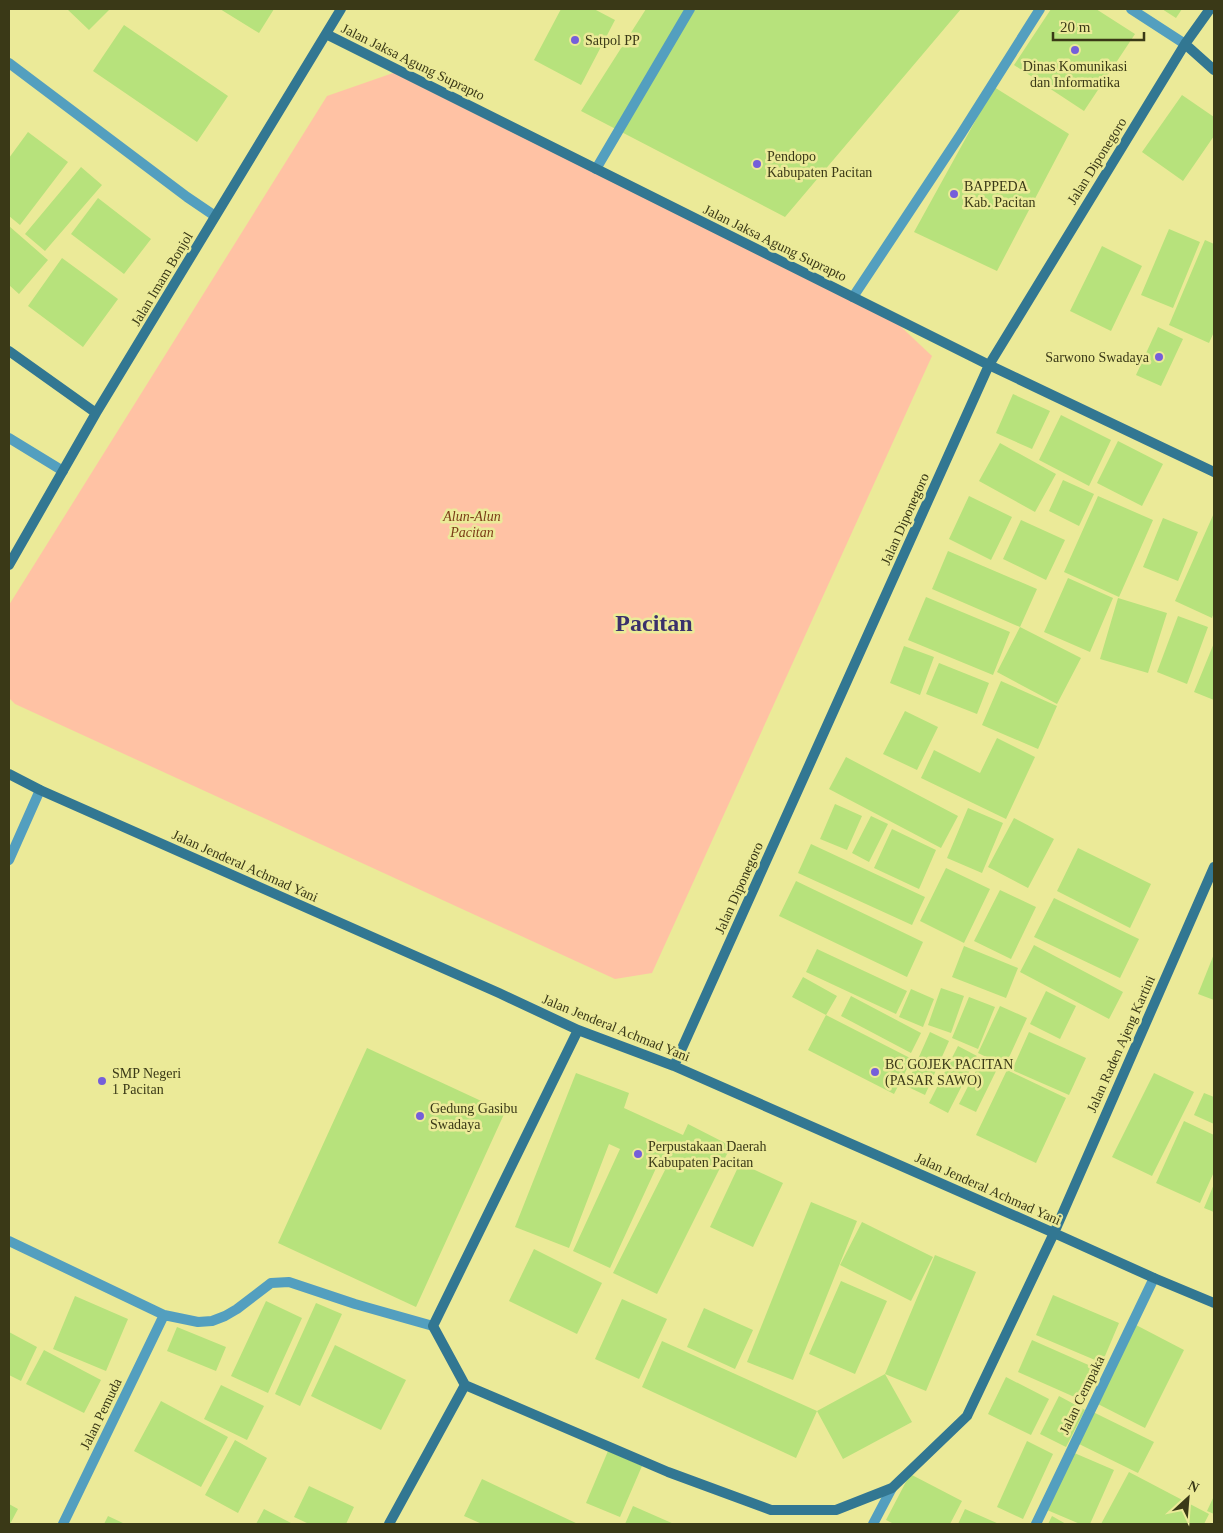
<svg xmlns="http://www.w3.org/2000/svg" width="1223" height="1533" viewBox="0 0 1223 1533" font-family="Georgia,serif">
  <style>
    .green { fill: #ffc2a4 }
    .building { fill: #b7e27c }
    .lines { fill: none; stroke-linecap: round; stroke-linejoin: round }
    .lane { stroke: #539fbf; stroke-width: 10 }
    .street { stroke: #539fbf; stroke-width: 10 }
    .secondary { stroke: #327792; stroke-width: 10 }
    .poi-dot { fill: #755fda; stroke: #ebea98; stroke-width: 2 }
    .labels { text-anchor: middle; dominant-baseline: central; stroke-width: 5; stroke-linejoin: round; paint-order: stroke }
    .poi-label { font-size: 14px; fill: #3a3917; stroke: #ebea98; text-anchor: start }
    .street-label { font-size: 14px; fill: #3a3917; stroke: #ebea98 }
    .park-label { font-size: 14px; font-style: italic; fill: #7b3c17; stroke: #ebea98 }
    .town-label { font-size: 24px; font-weight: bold; fill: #3a306c; stroke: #ebea98 }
  </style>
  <rect width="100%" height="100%" fill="#ebea98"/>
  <path class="green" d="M396,72L897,323L932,356L652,973L615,979L15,704L9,698V605L327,96Z"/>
  <path class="building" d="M67,9H110L89,30Z
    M220,9H274L259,33Z
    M561,9H594L615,20L581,85L534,60Z
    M646,9H961L785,217L581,111Z
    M1051,9H1096L1135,34L1084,111L1014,65Z
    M1162,9H1182L1176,18Z
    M124,25L228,96L197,142L93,71Z
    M994,87L1069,134L997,271L914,232Z
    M1182,95L1214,117V136L1183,181L1142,152Z
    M28,132L68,162L20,225L9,216V158Z
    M81,167L102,185L45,251L25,234Z
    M98,198L151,239L124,274L71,234Z
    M9,226L48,260L19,294L9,285Z
    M1169,229L1200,242L1173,308L1141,295Z
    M1205,240L1214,244V332L1209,343L1169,325Z
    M1102,246L1142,266L1111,331L1070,311Z
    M62,258L118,299L83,347L28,306Z
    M1158,327L1183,339L1161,386L1136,375Z
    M1013,394L1050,411L1032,449L996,433Z
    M1061,415L1111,440L1089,486L1039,460Z
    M1118,441L1163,464L1142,506L1097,483Z
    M1000,443L1056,474L1035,512L979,481Z
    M1063,480L1094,494L1079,526L1049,511Z
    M969,496L1012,517L991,560L949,539Z
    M1098,496L1153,520L1119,597L1064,572Z
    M1214,513V612L1212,618L1175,601Z
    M1163,518L1198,532L1178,581L1143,567Z
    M1021,520L1065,540L1046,580L1003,559Z
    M948,551L1037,589L1020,627L1081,658L1057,704L997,672L1020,627L932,589Z
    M1068,578L1113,598L1090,652L1044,632Z
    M926,597L1010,632L993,675L908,640Z
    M1118,598L1167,613L1148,673L1100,659Z
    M1178,616L1208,627L1187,684L1157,672Z
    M1214,643V700L1194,692Z
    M904,646L934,657L920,695L890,683Z
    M939,663L989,683L977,714L926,694Z
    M1001,681L1057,706L1038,749L982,725Z
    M905,711L938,727L917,770L883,754Z
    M997,738L1035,757L1006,819L921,778L934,750L980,773Z
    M846,757L958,816L941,848L829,789Z
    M835,804L862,816L847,850L820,839Z
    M968,808L1003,823L982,873L947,858Z
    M871,816L888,824L869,862L852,853Z
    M1014,818L1054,839L1028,888L988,867Z
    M892,829L936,850L919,889L874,868Z
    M811,844L925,897L912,925L798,873Z
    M1078,848L1151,884L1130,928L1057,891Z
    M946,868L990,889L964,943L920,921Z
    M796,881L923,942L907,977L779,916Z
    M1000,890L1036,907L1011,959L974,941Z
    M1054,898L1139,939L1120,978L1034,937Z
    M1034,945L1123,992L1109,1019L1020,972Z
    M964,946L1018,968L1006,998L952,977Z
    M817,949L907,991L896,1014L806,972Z
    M1214,954V1000L1198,994Z
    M803,977L837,996L826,1015L912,1059L894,1094L808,1050L826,1015L792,997Z
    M941,988L964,996L951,1033L928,1025Z
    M911,989L934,999L923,1027L899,1017Z
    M1046,991L1076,1006L1060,1039L1030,1024Z
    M851,996L921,1033L911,1053L841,1016Z
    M969,997L995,1007L978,1049L952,1038Z
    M1000,1006L1027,1018L1005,1066L978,1053Z
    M930,1032L949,1041L925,1095L906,1086Z
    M1029,1032L1086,1058L1069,1095L1012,1070Z
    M958,1046L977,1056L948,1113L929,1103Z
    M367,1048L505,1112L416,1307L278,1243Z
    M982,1059L998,1067L976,1112L959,1104Z
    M1007,1070L1066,1098L1036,1163L976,1135Z
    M576,1073L629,1093L624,1108L683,1135L688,1124L731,1146L657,1294L613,1273L665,1170L657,1166L610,1268L573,1251L620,1149L609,1144L569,1248L515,1227Z
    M1154,1073L1194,1092L1152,1176L1112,1157Z
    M1204,1093L1214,1097V1124L1194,1115Z
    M1184,1121L1214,1135V1172L1200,1203L1156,1183Z
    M740,1163L783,1183L753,1247L710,1227Z
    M1214,1184V1212L1204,1208Z
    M811,1202L857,1221L793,1380L747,1362Z
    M862,1222L933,1257L911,1301L840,1265Z
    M534,1249L602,1283L577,1334L509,1301Z
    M935,1255L976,1272L926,1391L885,1374Z
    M841,1281L887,1301L855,1374L809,1354Z
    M1053,1295L1119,1323L1102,1363L1036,1335Z
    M75,1296L128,1319L106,1371L53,1349Z
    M622,1299L667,1319L639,1379L595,1359Z
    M266,1301L302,1318L268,1393L231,1376Z
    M316,1303L342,1314L300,1406L275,1394Z
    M704,1308L753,1330L735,1369L687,1347Z
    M1136,1325L1184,1350L1145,1428L1096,1403Z
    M177,1327L226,1347L216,1371L167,1351Z
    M9,1332L37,1347L21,1381L9,1375Z
    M1032,1340L1093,1367L1079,1399L1018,1372Z
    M662,1341L817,1411L796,1458L642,1387Z
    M335,1345L406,1380L381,1430L311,1396Z
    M44,1350L101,1380L84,1413L26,1384Z
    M885,1374L912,1422L843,1459L817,1411Z
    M1006,1377L1049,1399L1031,1435L988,1414Z
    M221,1385L264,1406L247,1440L204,1419Z
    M1059,1396L1085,1410L1066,1447L1040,1434Z
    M161,1401L228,1437L201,1487L134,1451Z
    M1093,1412L1154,1442L1138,1473L1077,1443Z
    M235,1440L267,1458L238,1513L205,1495Z
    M1027,1441L1053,1454L1023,1519L997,1507Z
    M608,1451L642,1466L620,1517L586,1503Z
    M1072,1452L1114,1470L1090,1524H1080L1047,1510Z
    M1129,1472L1209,1514L1204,1524H1101Z
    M910,1474L962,1501L950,1524H894L886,1520Z
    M482,1479L578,1524H482L464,1516Z
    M309,1486L354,1507L346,1524H309L294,1517Z
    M1214,1496V1514L1207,1511Z
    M9,1504L18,1509L10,1524H9Z
    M633,1506L674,1524H625Z
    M264,1509L293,1524H256Z
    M965,1509L999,1524H958Z
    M108,1516L125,1524H104Z
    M1052,1516L1066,1524H1048Z"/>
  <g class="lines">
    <path class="lane" d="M1131,9L1185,44
      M9,63L187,197L215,216
      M596,169L690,9
      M853,297L961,134L1040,9"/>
    <path class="street" d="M9,438L63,471
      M9,860L40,790
      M9,1241L164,1315L198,1322L212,1321L225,1316L237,1309L271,1283L289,1282L355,1304L433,1326
      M63,1524L164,1315
      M873,1524L892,1488
      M1036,1524L1154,1278"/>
    <path class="secondary" d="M326,34L989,365L1214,472
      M1185,44L1214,70
      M9,351L96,413
      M9,565L96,413L341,9
      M9,774L40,790L499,993L578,1030L674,1066L1054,1233L1154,1278L1214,1303
      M578,1030L433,1326L465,1385L668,1472L771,1510H836L892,1488L967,1416L1054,1233L1214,867
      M674,1066L989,365L1185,44L1210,9
      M389,1524L465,1385"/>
  </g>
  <g class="poi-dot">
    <circle cx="575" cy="40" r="5"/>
    <circle cx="1075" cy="50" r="5"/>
    <circle cx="757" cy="164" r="5"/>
    <circle cx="954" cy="194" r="5"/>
    <circle cx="1159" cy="357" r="5"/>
    <circle cx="875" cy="1072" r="5"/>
    <circle cx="102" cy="1081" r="5"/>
    <circle cx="420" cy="1116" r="5"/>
    <circle cx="638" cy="1154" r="5"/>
  </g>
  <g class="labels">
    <g class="poi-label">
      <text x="585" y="40">Satpol PP</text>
      <text x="1075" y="66" text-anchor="middle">Dinas Komunikasi<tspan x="1075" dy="16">dan Informatika</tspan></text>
      <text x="767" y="156">Pendopo<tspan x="767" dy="16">Kabupaten Pacitan</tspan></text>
      <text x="964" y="186">BAPPEDA<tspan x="964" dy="16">Kab. Pacitan</tspan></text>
      <text x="1149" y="357" text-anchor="end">Sarwono Swadaya</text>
      <text x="885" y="1064">BC GOJEK PACITAN<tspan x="885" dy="16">(PASAR SAWO)</tspan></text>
      <text x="112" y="1073">SMP Negeri<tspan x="112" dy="16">1 Pacitan</tspan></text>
      <text x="430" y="1108">Gedung Gasibu<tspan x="430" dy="16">Swadaya</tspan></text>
      <text x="648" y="1146">Perpustakaan Daerah<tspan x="648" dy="16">Kabupaten Pacitan</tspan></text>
    </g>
    <g class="street-label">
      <text transform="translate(413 62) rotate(26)">Jalan Jaksa Agung Suprapto</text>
      <text transform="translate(1097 161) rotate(-58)">Jalan Diponegoro</text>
      <text transform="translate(775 243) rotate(26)">Jalan Jaksa Agung Suprapto</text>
      <text transform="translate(162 279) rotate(-59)">Jalan Imam Bonjol</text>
      <text transform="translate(905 519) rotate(-66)">Jalan Diponegoro</text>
      <text transform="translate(245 866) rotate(24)">Jalan Jenderal Achmad Yani</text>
      <text transform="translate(739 888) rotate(-66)">Jalan Diponegoro</text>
      <text transform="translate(616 1028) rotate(22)">Jalan Jenderal Achmad Yani</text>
      <text transform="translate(1121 1044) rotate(-66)">Jalan Raden Ajeng Kartini</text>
      <text transform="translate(988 1189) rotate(24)">Jalan Jenderal Achmad Yani</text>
      <text transform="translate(1082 1395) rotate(-64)">Jalan Cempaka</text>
      <text transform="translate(101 1414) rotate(-64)">Jalan Pemuda</text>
    </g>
    <g class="park-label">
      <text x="472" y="516">Alun-Alun<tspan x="472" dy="16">Pacitan</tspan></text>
    </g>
    <g class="town-label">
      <text x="654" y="623">Pacitan</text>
    </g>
  </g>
  <rect width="1223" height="1533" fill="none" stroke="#3a3917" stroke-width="20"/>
  <g transform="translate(1188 1498) rotate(26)" stroke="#ebea98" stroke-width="4" paint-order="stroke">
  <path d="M0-4L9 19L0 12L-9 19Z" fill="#3a3917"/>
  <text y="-8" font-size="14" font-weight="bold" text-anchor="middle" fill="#3a3917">N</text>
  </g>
  <path d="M1053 32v8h91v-8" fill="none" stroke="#3a3917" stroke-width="2.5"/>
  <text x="1060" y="32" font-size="15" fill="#3a3917" stroke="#ebea98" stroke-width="4" paint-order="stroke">20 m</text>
</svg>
